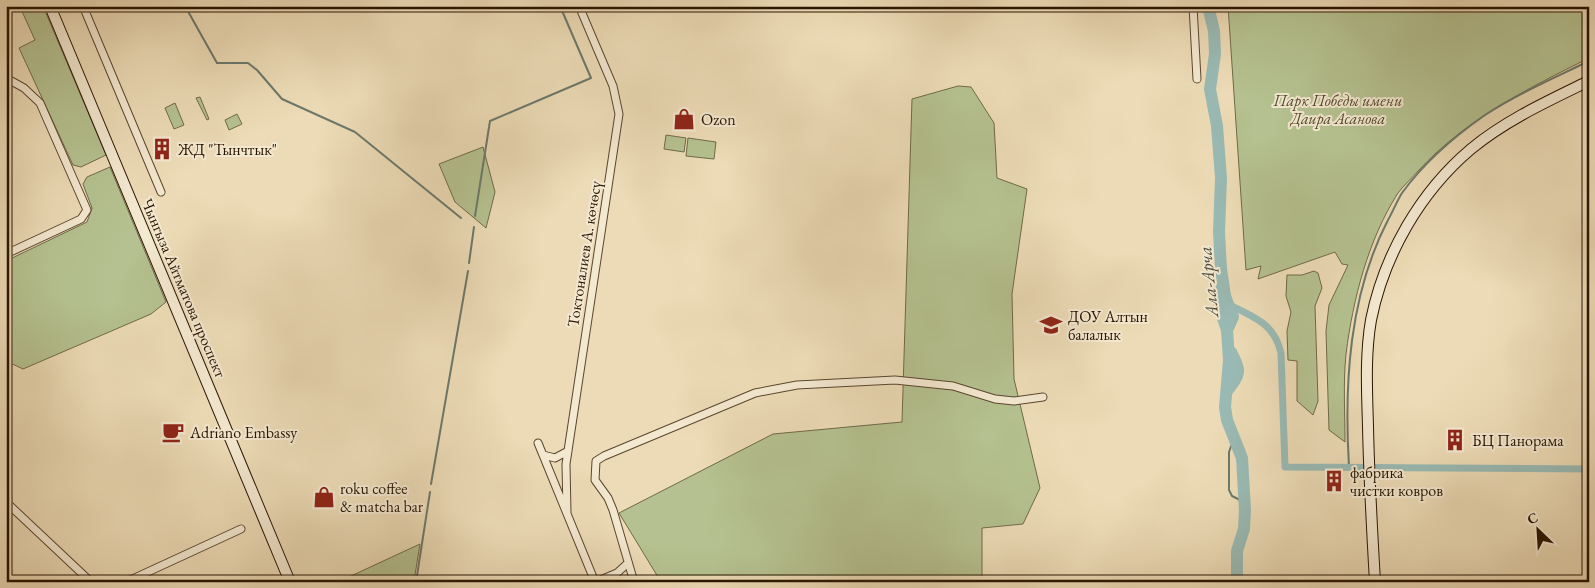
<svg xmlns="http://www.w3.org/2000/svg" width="1595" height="588" viewBox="0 0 1595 588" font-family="'EB Garamond',serif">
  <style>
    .green { fill: #b5c190; stroke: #6f6a48 }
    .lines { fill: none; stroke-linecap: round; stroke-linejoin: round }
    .stream { stroke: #6c786c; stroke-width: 2 }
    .canal { stroke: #99bab4; stroke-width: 7 }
    .river { stroke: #99bab4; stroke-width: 12 }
    .street-casing { stroke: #5a462e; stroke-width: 9 }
    .secondary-casing { stroke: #291400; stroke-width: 12 }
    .street { stroke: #f3e8d0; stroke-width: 7 }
    .secondary { stroke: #f3e8d0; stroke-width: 10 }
    .labels { text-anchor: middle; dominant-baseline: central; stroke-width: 4; stroke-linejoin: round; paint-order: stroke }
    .park-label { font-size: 16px; font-style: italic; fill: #53482b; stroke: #f3e8d0 }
    .poi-label { font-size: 16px; fill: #291400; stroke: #f3e8d0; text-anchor: start }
    .street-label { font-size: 16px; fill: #291400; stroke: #f3e8d0 }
    .water-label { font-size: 18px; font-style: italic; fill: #504e3f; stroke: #f3e8d0 }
  </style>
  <rect width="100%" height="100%" fill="#ecdbb6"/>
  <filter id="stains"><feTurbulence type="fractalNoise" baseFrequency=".004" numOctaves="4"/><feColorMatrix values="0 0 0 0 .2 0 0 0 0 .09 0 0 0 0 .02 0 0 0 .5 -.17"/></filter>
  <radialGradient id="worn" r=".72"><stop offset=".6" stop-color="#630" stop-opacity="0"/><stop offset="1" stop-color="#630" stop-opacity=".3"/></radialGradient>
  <path class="green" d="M43,6L106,155L81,167L73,165L19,48L35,40L20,7Z
    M1228,6H1589V58C1527,89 1466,119 1419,170C1412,178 1404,185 1398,193C1368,240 1353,299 1346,354C1343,383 1345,413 1345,442L1329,430L1326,331L1329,305L1348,265L1342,264L1335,252L1258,279L1261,266L1246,270Z
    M958,86L971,87L994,123L997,178L1027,189L1012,294L1014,379L1040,488L1023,524L982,528V582H661L619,513L773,434L902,422L912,99Z
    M200,97L209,119L207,120L196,98Z
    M175,103L184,125L174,129L165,108Z
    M237,114L242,124L229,130L225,120Z
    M666,135L686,138L684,152L664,149Z
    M688,138L716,142L714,159L686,156Z
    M483,147L495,192L486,228L455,202L439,164Z
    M110,167L166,302L151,314L23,369L6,361V261L87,222L92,208L83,184L87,177Z
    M1314,271L1318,273L1322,288L1315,306L1318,401L1313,415L1297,401V361L1288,360L1287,331L1291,312L1286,296L1287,275H1302Z
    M420,544L414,581L338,582Z"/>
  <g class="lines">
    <path class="stream" d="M185,6L217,63H248L257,70L282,99L355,132L461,218
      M475,216L490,121L591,78L560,6
      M469,263L474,227
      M1234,438L1229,452V490L1232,496L1244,502
      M1349,467C1344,384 1349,295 1388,220C1393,211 1397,201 1402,193C1423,164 1455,136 1485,115C1517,94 1554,78 1589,61
      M431,484L468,271
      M416,582L430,492"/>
    <path class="canal" d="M1230,305C1255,318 1274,323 1281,353L1285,467L1589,469"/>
    <path class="river" d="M1208,6L1214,31L1215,54L1210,89L1217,126L1221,178L1219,232L1221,269L1225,296L1233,317L1227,330L1229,360L1225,407L1227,420L1242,458L1245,510L1244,529L1237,551V582
      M1222,287L1219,306L1227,330
      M1227,391C1241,373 1241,372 1231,352"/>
    <g class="street-casing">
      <path id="street" d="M83,6L161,192
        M1193,6L1197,79
        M6,78L24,88L40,103L87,210L81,219L6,254
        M538,443L595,582
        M543,455L555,458L568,451
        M6,502L91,582
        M567,513L566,464L619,114L613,86L579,6
        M126,582L241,529
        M596,582L617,573L628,563
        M634,582L613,510L608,498L595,480L596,461L604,456L755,393L797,385L895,380L953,386L995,399L1014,401L1043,397"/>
    </g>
    <g class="secondary-casing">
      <path id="secondary" d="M50,6L290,582
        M1375,582C1372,530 1369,478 1368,426C1367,391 1365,355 1371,320C1384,255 1420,192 1471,149C1506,120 1548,101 1589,81"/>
    </g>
    <use href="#street" class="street"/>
    <use href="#secondary" class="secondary"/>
  </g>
  <defs>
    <g id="shop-bare" transform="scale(1.725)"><path d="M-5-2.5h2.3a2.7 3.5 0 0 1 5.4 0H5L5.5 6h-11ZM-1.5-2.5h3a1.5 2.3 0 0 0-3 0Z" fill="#8f2418" stroke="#f3e8d0" stroke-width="2.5" paint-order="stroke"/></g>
    <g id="building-bare" transform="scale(1.725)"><path d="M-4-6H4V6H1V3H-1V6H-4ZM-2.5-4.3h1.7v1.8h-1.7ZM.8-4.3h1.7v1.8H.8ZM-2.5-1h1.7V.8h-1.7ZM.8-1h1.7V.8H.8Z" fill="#8f2418" stroke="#f3e8d0" stroke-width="2.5" paint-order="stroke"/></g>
    <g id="school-bare" transform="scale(1.725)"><path d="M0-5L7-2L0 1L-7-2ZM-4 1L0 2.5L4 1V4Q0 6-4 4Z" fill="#8f2418" stroke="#f3e8d0" stroke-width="2.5" paint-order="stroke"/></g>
    <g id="cafe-bare" transform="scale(1.725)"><path d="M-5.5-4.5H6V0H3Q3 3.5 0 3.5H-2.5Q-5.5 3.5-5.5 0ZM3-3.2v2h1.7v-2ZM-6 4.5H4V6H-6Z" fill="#8f2418" stroke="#f3e8d0" stroke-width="2.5" paint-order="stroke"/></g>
  </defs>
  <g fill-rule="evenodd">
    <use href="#shop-bare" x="684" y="119"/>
    <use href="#building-bare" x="162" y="149"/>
    <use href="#school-bare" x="1051" y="325"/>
    <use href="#cafe-bare" x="173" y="432"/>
    <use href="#building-bare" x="1455" y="440"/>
    <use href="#building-bare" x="1334" y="481"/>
    <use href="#shop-bare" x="324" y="497"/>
  </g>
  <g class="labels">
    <g class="park-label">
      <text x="1338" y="100">Парк Победы имени<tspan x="1338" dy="18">Даира Асанова</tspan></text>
    </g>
    <g class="poi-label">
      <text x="701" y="119">Ozon</text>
      <text x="178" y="149">ЖД "Тынчтык"</text>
      <text x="1068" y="316">ДОУ Алтын<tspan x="1068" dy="18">балалык</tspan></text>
      <text x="190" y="432">Adriano Embassy</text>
      <text x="1472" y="440">БЦ Панорама</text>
      <text x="1350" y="472">фабрика<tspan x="1350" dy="18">чистки ковров</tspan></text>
      <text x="340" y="488">roku coffee<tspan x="340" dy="18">&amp; matcha bar</tspan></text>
    </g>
    <g class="street-label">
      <text transform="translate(584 254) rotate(-81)">Токтоналиев А. көчөсү</text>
      <text transform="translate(184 288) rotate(67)">Чынгыза Айтматова проспект</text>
    </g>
    <g class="water-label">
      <text transform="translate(1208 282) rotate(-96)">Ала-Арча</text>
    </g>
  </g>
  <rect width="1595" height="588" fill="none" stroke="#ecdbb6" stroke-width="25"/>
  <rect x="8" y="8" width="1580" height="573" fill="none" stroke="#291400" stroke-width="2.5"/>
  <rect x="12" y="12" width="1570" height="563" fill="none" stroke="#291400"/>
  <g transform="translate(1538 530) rotate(335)" stroke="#f3e8d0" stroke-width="4" paint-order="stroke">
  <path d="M0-4L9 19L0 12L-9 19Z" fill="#291400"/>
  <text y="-8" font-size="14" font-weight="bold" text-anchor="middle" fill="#291400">С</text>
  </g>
  <rect width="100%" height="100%" filter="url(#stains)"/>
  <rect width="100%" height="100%" fill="url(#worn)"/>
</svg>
